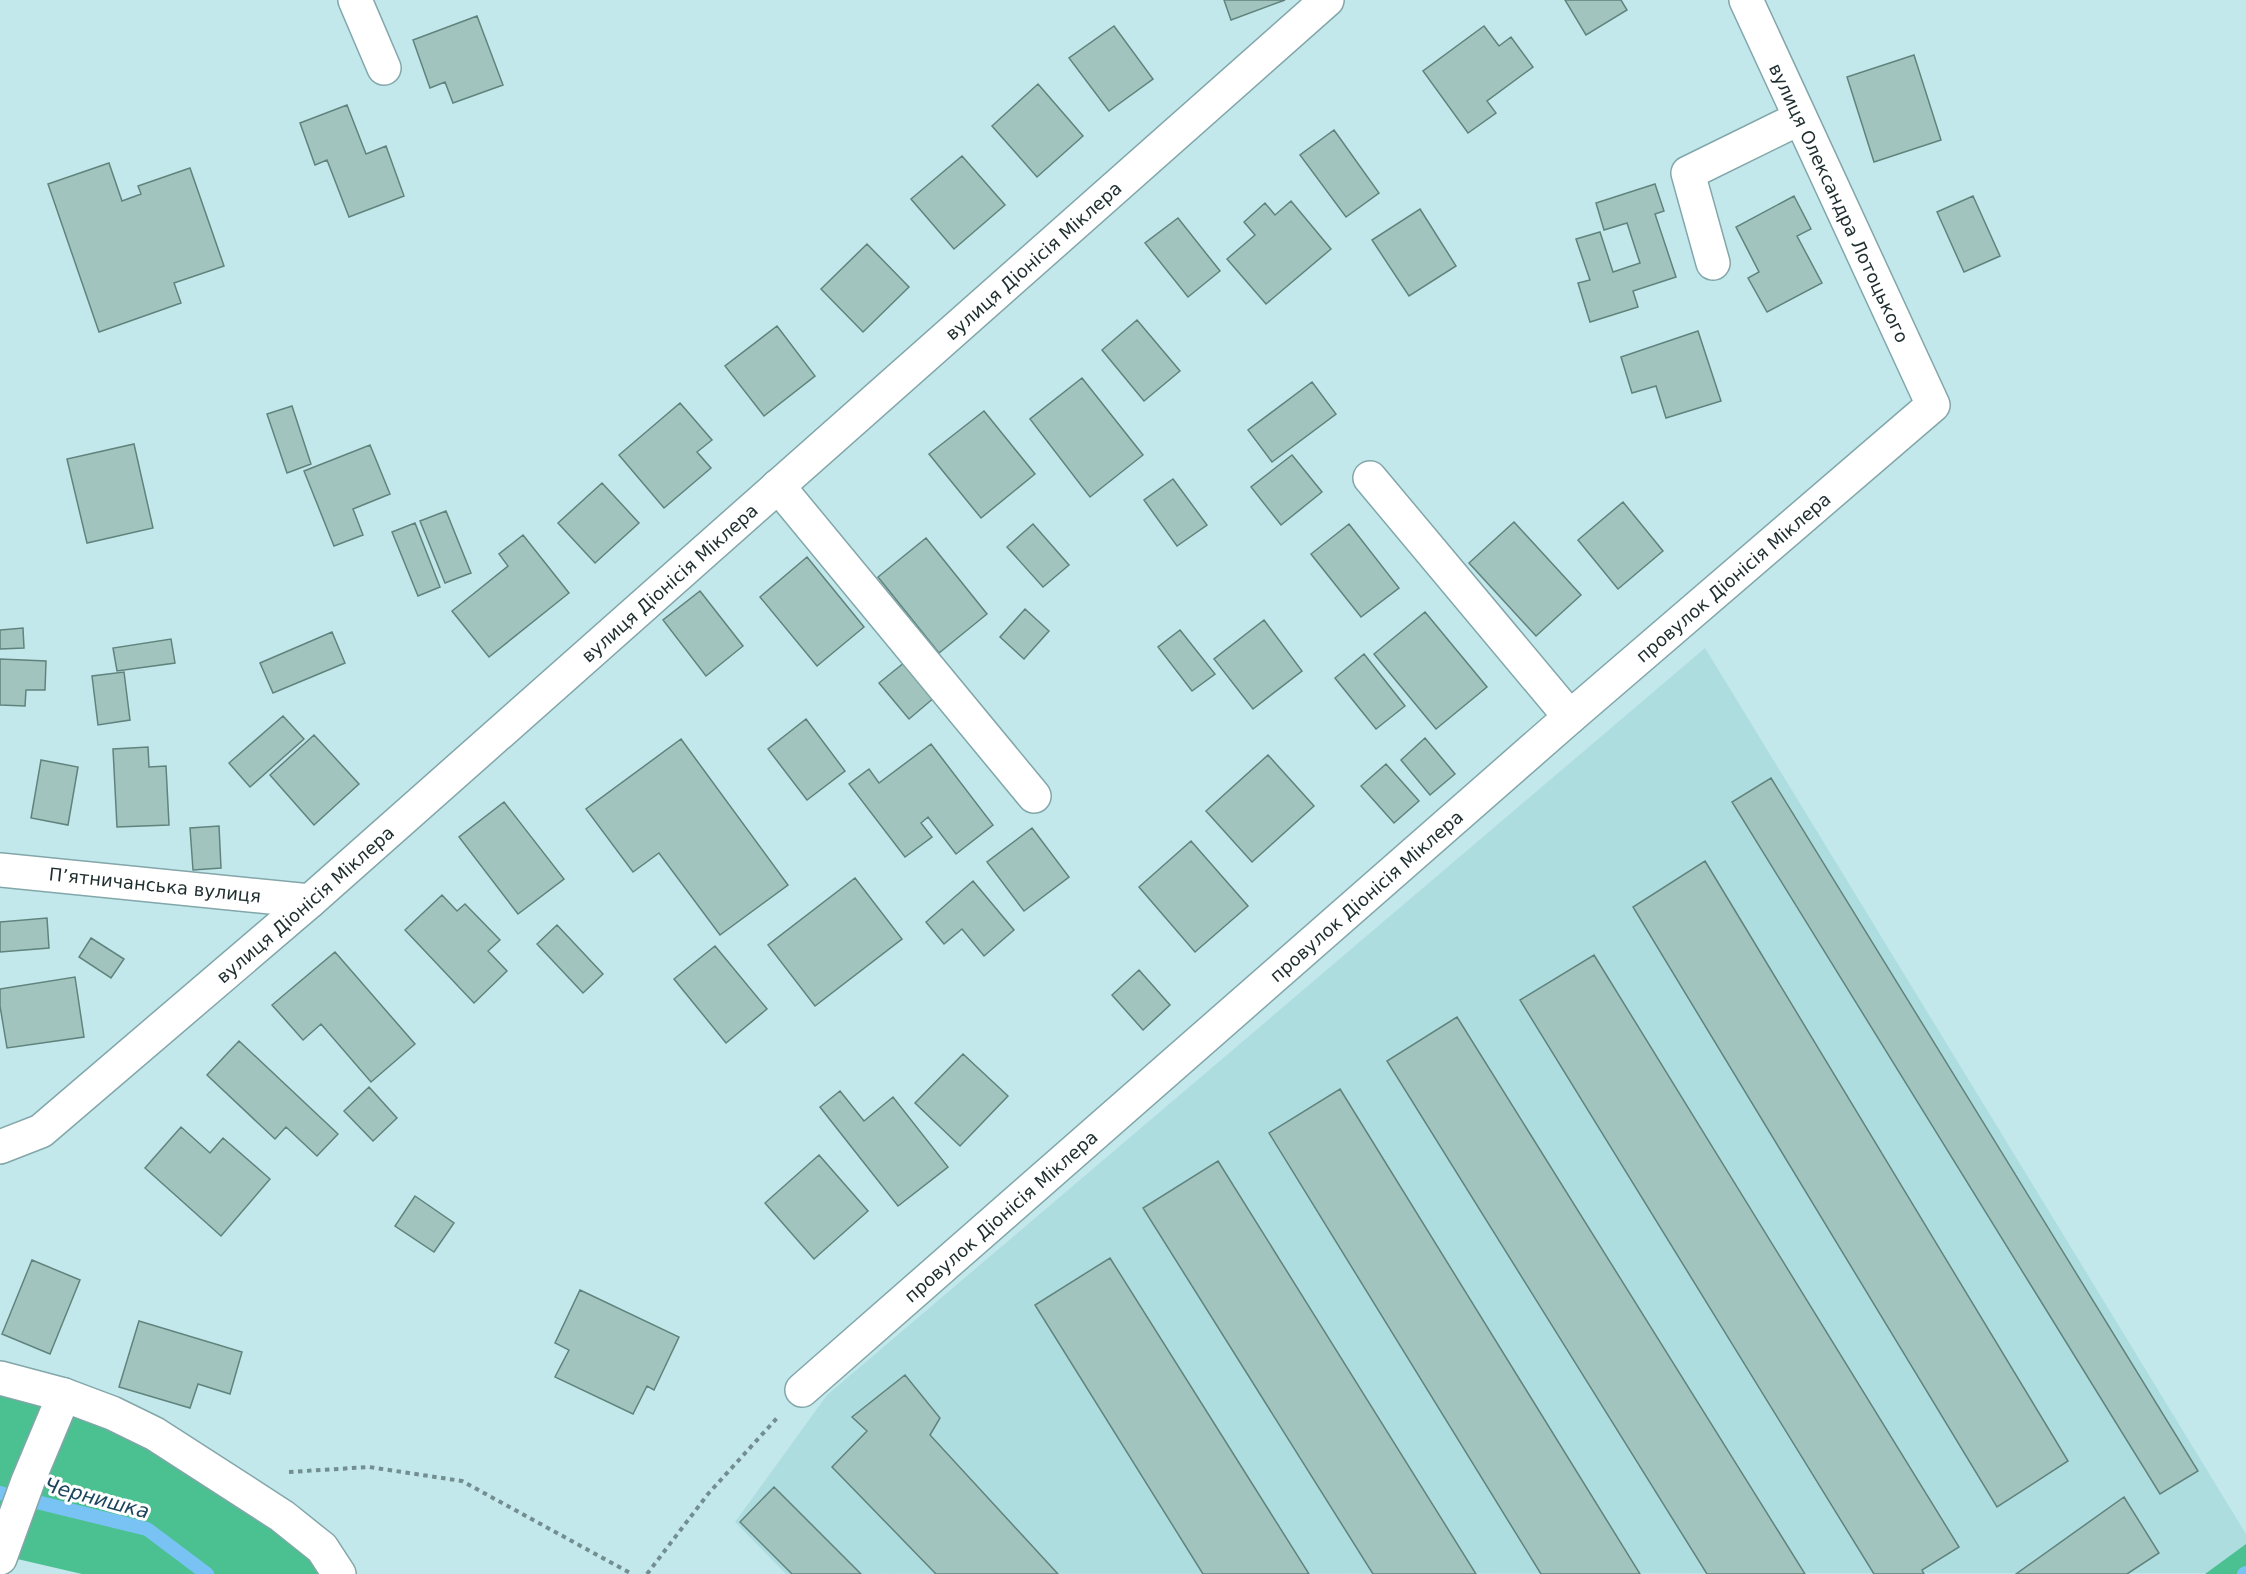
<svg xmlns="http://www.w3.org/2000/svg" width="2246" height="1574" viewBox="0 0 2246 1574" font-family="'DejaVu Sans',sans-serif">
  <style>
    .built { fill: #aedde0 }
    .forest { fill: #4bc091 }
    .lines { fill: none; stroke-linecap: round; stroke-linejoin: round }
    .stream { stroke: #79c3f4; stroke-width: 14 }
    .building { fill: #a1c5be; stroke: #61837d; stroke-width: 1.5 }
    .minor-casing { stroke: #82a6a9; stroke-width: 36 }
    .path { stroke: #738e90; stroke-width: 4; stroke-dasharray: 4.5 4.5; stroke-linecap: butt }
    .minor { stroke: #fff; stroke-width: 33 }
    .labels { text-anchor: middle; dominant-baseline: central; stroke-width: 6; stroke-linejoin: round; paint-order: stroke }
    .street-label { font-size: 18px; fill: #1e2d2e; stroke: #fff }
    .water-label { font-size: 20px; font-style: italic; fill: #1b445d; stroke: #fff }
  </style>
  <rect width="100%" height="100%" fill="#c2e8eb"/>
  <path class="built" d="M1705,648L2246,1534V1573L786,1574L735,1522L827,1395Z"/>
  <path class="forest" d="M0,1378L112,1413L339,1574H82L0,1555Z
    M2246,1544V1574H2205Z"/>
  <g class="lines">
    <path class="stream" d="M0,1493L147,1529L207,1574
      M2244,1574L2246,1573"/>
  </g>
  <path class="building" d="M1224,0H1285L1231,20Z
    M1565,0H1621L1627,10L1586,35Z
    M477,16L503,85L453,103L445,82L430,88L413,40Z
    M1114,26L1153,79L1109,111L1069,58Z
    M1484,26L1499,46L1511,37L1533,67L1487,101L1496,113L1468,133L1423,71Z
    M1914,55L1941,140L1874,162L1847,77Z
    M1038,84L1083,136L1037,177L992,126Z
    M347,105L366,154L386,146L404,196L349,217L327,160L315,165L300,123Z
    M1334,130L1379,193L1346,217L1300,155Z
    M962,156L1005,205L954,249L911,199Z
    M109,163L122,201L141,194L138,186L190,168L224,266L174,283L181,303L99,332L48,184Z
    M1655,184L1664,211L1655,214L1676,277L1633,291L1638,307L1590,322L1578,283L1590,280L1576,239L1600,232L1613,272L1640,263L1627,223L1604,230L1596,203Z
    M1794,196L1811,229L1797,236L1822,283L1767,312L1748,278L1759,272L1736,227Z
    M1973,196L2000,256L1964,272L1937,212Z
    M1291,201L1331,249L1266,304L1227,259L1255,235L1244,222L1265,203L1275,215Z
    M1420,209L1456,266L1409,296L1372,240Z
    M1178,218L1220,271L1188,297L1145,243Z
    M867,244L909,287L863,332L821,289Z
    M1137,320L1180,371L1144,401L1102,350Z
    M777,326L815,376L764,416L725,366Z
    M1698,331L1721,401L1666,418L1656,386L1632,393L1621,357Z
    M1082,378L1143,455L1090,497L1030,419Z
    M1312,382L1336,414L1272,462L1248,430Z
    M680,403L712,440L697,452L711,468L664,508L619,455Z
    M292,406L311,464L287,473L267,414Z
    M984,411L1035,474L981,518L929,454Z
    M134,444L153,528L87,543L67,459Z
    M370,445L390,494L353,509L363,535L334,546L304,471Z
    M1292,455L1322,492L1281,525L1251,487Z
    M1173,479L1207,525L1177,546L1144,500Z
    M602,483L639,523L595,563L558,523Z
    M1623,502L1663,551L1618,589L1578,540Z
    M446,511L471,573L445,583L420,521Z
    M1514,522L1581,595L1536,636L1469,563Z
    M415,523L440,587L418,596L392,532Z
    M1033,524L1069,565L1043,587L1007,547Z
    M1349,524L1399,588L1361,617L1311,554Z
    M523,535L569,593L489,657L452,611L508,566L499,554Z
    M926,538L987,614L939,653L878,577Z
    M807,557L864,627L817,666L760,597Z
    M700,591L743,646L706,676L663,620Z
    M1025,609L1049,631L1024,659L1000,637Z
    M1425,612L1487,687L1436,729L1374,654Z
    M1264,620L1302,671L1253,709L1214,659Z
    M23,628L24,648L0,649V630Z
    M1180,630L1215,674L1192,691L1158,647Z
    M332,632L345,663L273,693L260,663Z
    M171,639L175,663L117,671L113,648Z
    M1364,654L1405,706L1376,729L1335,678Z
    M0,659L46,661L45,690H26L25,706L0,705Z
    M905,662L935,697L909,719L879,683Z
    M124,672L130,720L98,725L92,676Z
    M283,716L304,739L250,787L229,763Z
    M806,719L845,771L807,800L768,749Z
    M314,735L359,784L314,825L270,775Z
    M1425,738L1455,774L1430,795L1401,760Z
    M681,739L788,885L720,935L659,853L633,872L586,809Z
    M931,744L993,825L956,854L928,817L921,823L932,837L905,857L849,784L869,769L879,783Z
    M148,747L149,767L166,766L169,825L117,827L113,749Z
    M1268,755L1314,806L1252,862L1206,811Z
    M41,760L78,767L68,825L31,818Z
    M1386,764L1419,801L1394,823L1361,786Z
    M1771,778L2198,1471L2160,1494L1732,802Z
    M504,802L564,879L518,914L459,837Z
    M219,826L221,868L193,870L190,828Z
    M1032,828L1069,877L1024,911L987,862Z
    M1191,841L1248,906L1195,952L1139,887Z
    M1705,861L2068,1461L1997,1507L1633,907Z
    M855,878L902,939L815,1006L768,945Z
    M973,881L1014,930L984,956L962,929L944,944L926,922Z
    M442,895L457,911L465,904L500,940L488,951L507,971L474,1003L405,930Z
    M47,918L49,948L0,952V922Z
    M557,925L603,974L583,993L537,944Z
    M91,938L124,959L111,978L79,957Z
    M715,946L767,1009L726,1043L674,979Z
    M335,952L415,1044L371,1082L321,1024L303,1040L272,1005Z
    M1594,955L1959,1547L1922,1570L1924,1574H1874L1520,1000Z
    M1139,970L1170,1005L1143,1030L1112,995Z
    M75,977L84,1037L7,1048L0,1006V989Z
    M1457,1017L1805,1574H1707L1387,1061Z
    M239,1041L338,1134L317,1156L286,1127L275,1139L207,1075Z
    M963,1054L1008,1096L960,1146L915,1103Z
    M369,1087L397,1118L373,1141L344,1111Z
    M1340,1089L1640,1574H1541L1269,1133Z
    M840,1091L864,1121L893,1097L948,1167L898,1206L820,1107Z
    M181,1127L210,1153L223,1138L270,1179L221,1236L145,1168Z
    M819,1155L868,1211L814,1259L765,1203Z
    M1218,1161L1476,1574H1373L1143,1208Z
    M415,1196L454,1223L434,1252L395,1226Z
    M1110,1258L1309,1574H1203L1035,1305Z
    M32,1260L80,1280L50,1354L2,1334Z
    M580,1290L679,1337L654,1390L647,1386L633,1414L555,1377L569,1350L555,1343Z
    M139,1321L242,1352L230,1394L198,1384L190,1408L119,1387Z
    M905,1375L940,1418L930,1435L1058,1574H936L832,1467L867,1431L852,1417Z
    M774,1487L861,1574H792L740,1522Z
    M2124,1497L2159,1553L2127,1574H2016Z"/>
  <g class="lines">
    <g class="minor-casing">
      <g id="minor">
        <path d="M355,0L384,68"/>
        <path d="M1713,263L1688,173L1800,118"/>
        <path d="M1370,478L1570,717"/>
        <path d="M778,486L1034,796"/>
        <path d="M0,870L310,901"/>
        <path id="s1" d="M0,1147L41,1131L310,901L1327,0"/>
        <path d="M0,1378L64,1395L112,1413L155,1434L282,1516L322,1548L339,1574"/>
        <path id="s2" d="M802,1390L1570,717L1933,405L1746,0"/>
        <path d="M0,1558L28,1481L64,1395"/>
      </g>
    </g>
    <path class="path" d="M289,1472L369,1467L462,1481L632,1574
      M647,1574L708,1494L777,1418"/>
    <use href="#minor" class="minor"/>
  </g>
  <g class="labels">
    <g class="street-label">
      <text transform="translate(1839 203) rotate(65)">вулиця Олександра Лотоцького</text>
      <text stroke="none"><textPath href="#s1" startOffset="1364">вулиця Діонісія Міклера</textPath></text>
      <text stroke="none"><textPath href="#s2" startOffset="1236">провулок Діонісія Міклера</textPath></text>
      <text stroke="none"><textPath href="#s1" startOffset="878">вулиця Діонісія Міклера</textPath></text>
      <text transform="translate(155 885) rotate(6)">Пʼятничанська вулиця</text>
      <text stroke="none"><textPath href="#s2" startOffset="750">провулок Діонісія Міклера</textPath></text>
      <text stroke="none"><textPath href="#s1" startOffset="392">вулиця Діонісія Міклера</textPath></text>
      <text stroke="none"><textPath href="#s2" startOffset="264">провулок Діонісія Міклера</textPath></text>
    </g>
    <g class="water-label">
      <text transform="translate(97 1498) rotate(15)">Чернишка</text>
    </g>
  </g>
</svg>
